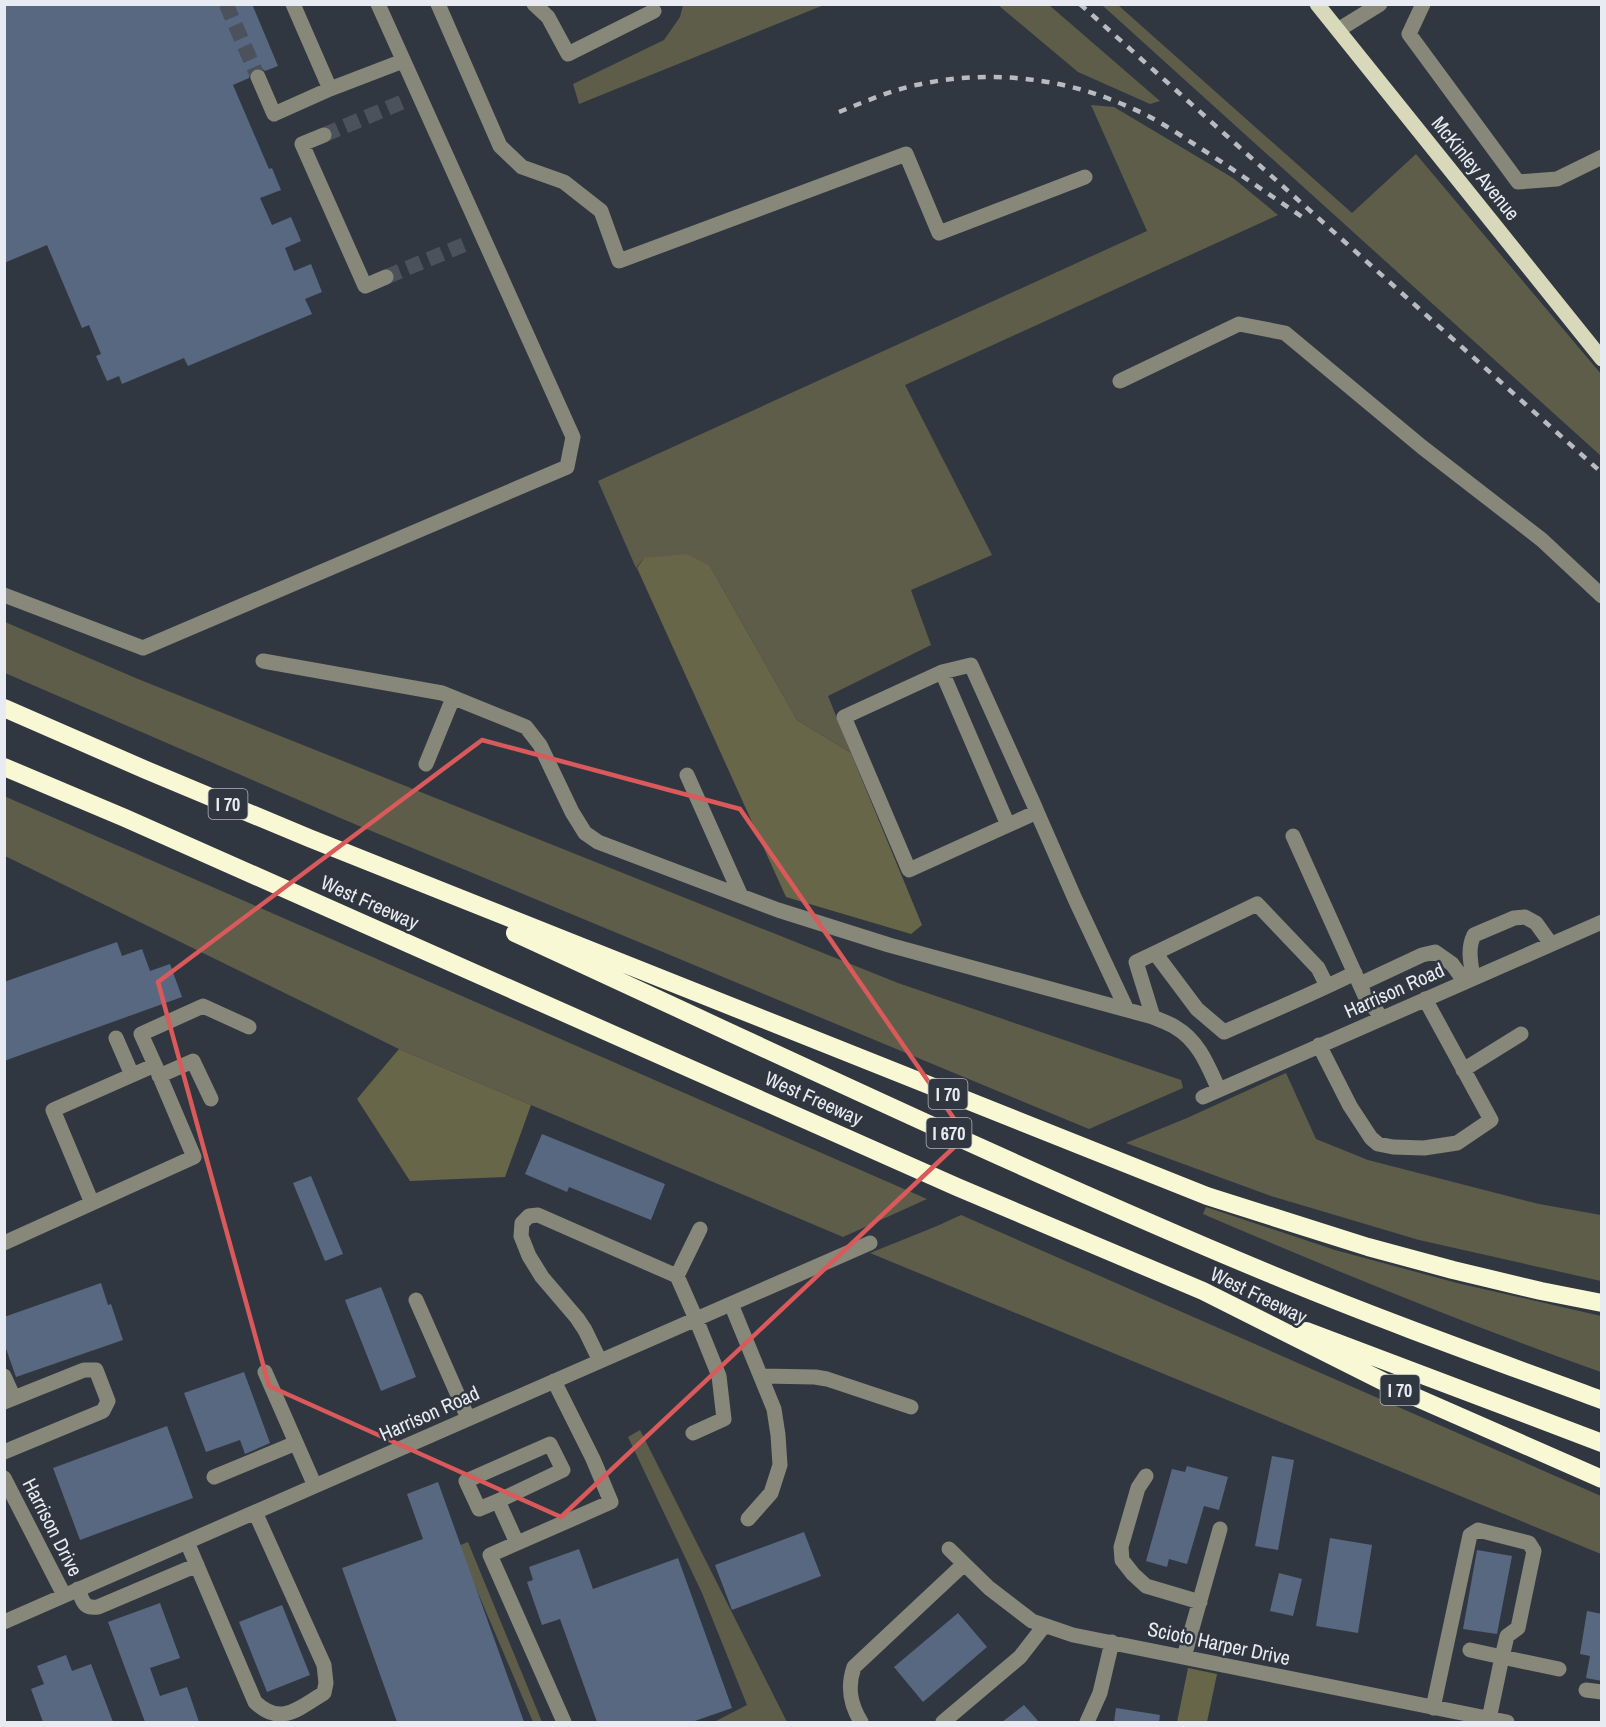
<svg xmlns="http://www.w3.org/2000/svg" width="1606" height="1727" viewBox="0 0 1606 1727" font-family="'Archivo Narrow',sans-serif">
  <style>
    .green { fill: #5e5d49 }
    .forest { fill: #676648 }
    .building { fill: #586881 }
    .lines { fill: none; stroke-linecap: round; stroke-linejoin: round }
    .minor-tunnel { stroke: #4c525c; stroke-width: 15; stroke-dasharray: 15 8; stroke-linecap: butt }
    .minor { stroke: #87877a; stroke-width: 15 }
    .major { stroke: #d8d8bb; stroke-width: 15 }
    .highway { stroke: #f8f8d5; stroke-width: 18 }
    .rail { stroke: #b7bbc2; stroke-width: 4.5; stroke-dasharray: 8 8; stroke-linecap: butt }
    .marked { fill: none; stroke: #da595a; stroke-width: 4.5; stroke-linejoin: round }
    .labels { text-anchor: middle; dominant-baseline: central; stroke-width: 5; stroke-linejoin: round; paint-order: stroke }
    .shield { fill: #313741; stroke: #b1b6bd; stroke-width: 1.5 }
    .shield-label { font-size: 18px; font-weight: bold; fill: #e8ecf2 }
    .street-label { font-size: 20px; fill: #e8ecf2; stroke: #313741 }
  </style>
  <rect width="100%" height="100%" fill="#313741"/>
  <path class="green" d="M683,5H824L579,104L573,84L664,40L680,17Z
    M998,5H1049L1160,101L1150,104L1078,72Z
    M1102,5H1118L1352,213L1416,154L1601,374V456Z
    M1091,105L1114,107L1233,178L1278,215L905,385L992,555L911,590L931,645L828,696L851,753L797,720L710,566L644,558L636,568L598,481L1147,231Z
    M5,622L138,679L898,983L1181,1080L1183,1088L1089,1129L345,820L5,673Z
    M4,796L927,1199L843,1237L399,1049L5,856Z
    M1286,1073L1316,1139L1368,1160L1539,1204L1601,1215V1281L1419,1240L1271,1196L1126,1143L1187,1118Z
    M1206,1207L1335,1250L1457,1283L1601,1316V1372C1467,1325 1334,1270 1203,1214Z
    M961,1215L1601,1496V1554L870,1253L937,1226Z
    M640,1430L787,1722H714L747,1705L702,1593L628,1437Z
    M468,1542L542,1722H533L458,1546Z"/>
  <path class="forest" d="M687,554L710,566L797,720L851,753L922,925L911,934L786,897L637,568L644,558Z
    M399,1049L531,1105L505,1177L410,1181L357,1099Z
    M1188,1668L1217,1674L1207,1722H1177Z"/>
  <path class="building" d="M4,4H252L278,66L265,71L260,67L255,68L250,72L249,78L233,85L269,169L272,168L281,190L260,198L272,225L291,217L301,241L285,248L294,271L311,264L322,292L305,299L312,314L188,366L184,358L122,384L119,376L107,381L96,356L101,354L89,325L82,328L47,245L4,263Z
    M117,942L122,956L142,949L150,971L170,964L182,997L4,1061V982Z
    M542,1134L665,1184L651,1220L569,1187L567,1192L525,1174Z
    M311,1176L343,1254L325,1261L293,1183Z
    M101,1283L108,1305L111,1304L123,1340L16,1377L4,1343V1317Z
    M381,1287L416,1377L381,1391L345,1300Z
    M244,1372L270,1443L245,1454L240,1440L206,1452L184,1393Z
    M167,1426L193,1498L80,1540L53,1468Z
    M1272,1456L1294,1460L1278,1550L1255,1546Z
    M1187,1466L1228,1477L1219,1510L1204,1506L1187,1564L1169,1559L1167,1567L1146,1561L1172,1469L1185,1472Z
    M438,1482L524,1722H397L342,1568L423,1539L407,1494Z
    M804,1532L821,1576L732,1610L715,1565Z
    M1330,1538L1372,1545L1358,1633L1316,1626Z
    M579,1549L593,1589L678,1558L732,1708L692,1722H597L560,1619L542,1625L527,1582L533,1580L529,1567Z
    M1477,1550L1512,1556L1497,1634L1463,1629Z
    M1279,1573L1302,1579L1293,1616L1270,1611Z
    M160,1603L180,1658L150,1668L160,1696L187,1687L199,1722H145L108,1622Z
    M282,1605L310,1675L267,1692L239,1622Z
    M1587,1611L1602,1614V1681L1586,1678L1590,1656L1580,1654Z
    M958,1613L987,1647L923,1702L894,1667Z
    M66,1655L72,1671L91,1664L113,1722H43L31,1689L44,1684L37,1666Z
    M1024,1705L1039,1722H1002Z
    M1116,1708L1160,1715L1159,1722H1114Z"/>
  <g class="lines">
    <path class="minor-tunnel" d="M226,4L258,77
      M324,135L407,100
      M386,277L468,243"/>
    <path class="minor" d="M293,4L330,89L403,61
      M438,4L500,146L522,167L564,182L601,211L619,261L906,154L939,233L1085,177
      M534,4L548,17L568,54L654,11
      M1423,4L1409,34L1518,182L1557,179L1602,157
      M1338,30L1380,4
      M258,77L274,114L330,89
      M324,135L302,144L365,286L386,277
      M1120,381L1239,324L1285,333L1422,447L1542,540L1602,596
      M4,595L143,648L567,467L573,437L378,4
      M263,661L442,693L526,727L540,745L572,812L585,833L598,842L778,910L889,945L1153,1017C1160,1020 1169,1023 1175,1027C1199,1041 1208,1066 1219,1090
      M942,672L1008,825
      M426,764L453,698
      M687,775L741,896
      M1037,812L909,870L844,717L942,672L971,665L1035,807L1037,812L1075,899L1127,1010
      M1293,836L1365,996L1382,1018
      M1473,978C1471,963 1467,949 1474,935L1514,918L1525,917L1536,923L1551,944
      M1360,984L1422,955L1435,952L1452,964L1465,982
      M1327,986L1318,968L1257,904L1155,953L1197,1009L1224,1032C1268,1013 1312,994 1355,973
      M1153,1017L1136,962L1155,953
      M116,1038L132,1075
      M1319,1045L1350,1106L1371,1138L1378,1144L1393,1147L1424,1148L1457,1143L1491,1120L1425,999
      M1463,1070L1521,1034
      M159,1076L193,1061L211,1099
      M1203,1097L1602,922
      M92,1203L53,1110L155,1065L141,1034L203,1006L249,1027
      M4,1243L194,1157L155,1065
      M677,1276L700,1229
      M416,1300L468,1418
      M731,1304L774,1409L778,1435L780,1465L771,1493L748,1519
      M600,1361L585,1330L577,1318L542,1277L529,1256L521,1236L522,1223L529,1216L538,1215L677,1276L696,1319L719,1376L724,1419L693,1433
      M265,1372L315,1486
      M4,1376L14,1398
      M761,1376L815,1377L827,1379L911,1407
      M554,1381L593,1459L611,1502L490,1555L564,1722
      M4,1402L84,1370H96L108,1401L103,1411L4,1452
      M1146,1476L1138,1488L1121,1547L1122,1560L1133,1574L1146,1586L1200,1602
      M214,1477L296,1443
      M4,1478L64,1595
      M498,1501L479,1509L466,1481L550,1444L563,1470L498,1501L517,1543
      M187,1542L255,1702C281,1727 299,1708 324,1693L326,1683L324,1665L255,1512
      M949,1549L989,1588L1032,1621L1073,1635L1507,1722
      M78,1589C83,1601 83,1609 98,1607L197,1565
      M4,1622L870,1243
      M1184,1657L1220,1529
      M1586,1690L1602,1692
      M1433,1708L1470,1535L1478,1530L1529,1543L1534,1551L1518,1628L1507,1636L1502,1657L1470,1650
      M1489,1719L1502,1657L1559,1669
      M861,1722C850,1704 847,1687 854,1667L964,1564
      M943,1722L1020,1657L1044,1626
      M1087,1722L1100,1693L1112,1642"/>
    <path class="major" d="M1317,4L1602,359"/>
    <path class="highway" d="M4,708L146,770L309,838L1207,1196L1368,1247L1453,1270L1541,1291L1602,1303
      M4,767L125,818L957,1187L1203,1291L1406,1393L1602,1479
      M515,933C765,1048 1014,1167 1268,1273C1378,1319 1490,1359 1602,1400
      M1306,1331L1602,1443"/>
    <path class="rail" d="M1080,4L1602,473
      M839,112C864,102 889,91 916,85C988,69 1064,77 1131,108C1153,117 1174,131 1194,144C1233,169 1270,195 1308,221"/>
  </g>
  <path class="marked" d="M482,740L740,809L966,1136L561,1517L269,1386L158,982Z"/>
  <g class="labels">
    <g class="shield">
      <rect x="208.5" y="789" width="39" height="30" rx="4.5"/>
      <rect x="928.5" y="1079" width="39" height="30" rx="4.5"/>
      <rect x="926.5" y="1118" width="45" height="30" rx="4.5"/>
      <rect x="1380.5" y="1375" width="39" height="30" rx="4.5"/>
    </g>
    <g class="shield-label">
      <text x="228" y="804">I 70</text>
      <text x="948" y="1094">I 70</text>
      <text x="949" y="1133">I 670</text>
      <text x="1400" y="1390">I 70</text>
    </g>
    <g class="street-label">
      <text transform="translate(1476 168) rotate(51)">McKinley Avenue</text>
      <text transform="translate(370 902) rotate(24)">West Freeway</text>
      <text transform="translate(1394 990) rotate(-24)">Harrison Road</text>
      <text transform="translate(814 1098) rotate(24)">West Freeway</text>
      <text transform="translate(1259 1295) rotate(26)">West Freeway</text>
      <text transform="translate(429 1413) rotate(-24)">Harrison Road</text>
      <text transform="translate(53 1527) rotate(63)">Harrison Drive</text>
      <text transform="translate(1219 1643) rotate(12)">Scioto Harper Drive</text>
    </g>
  </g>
  <rect width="1606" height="1727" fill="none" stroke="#e8ecf2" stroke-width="12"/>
</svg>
